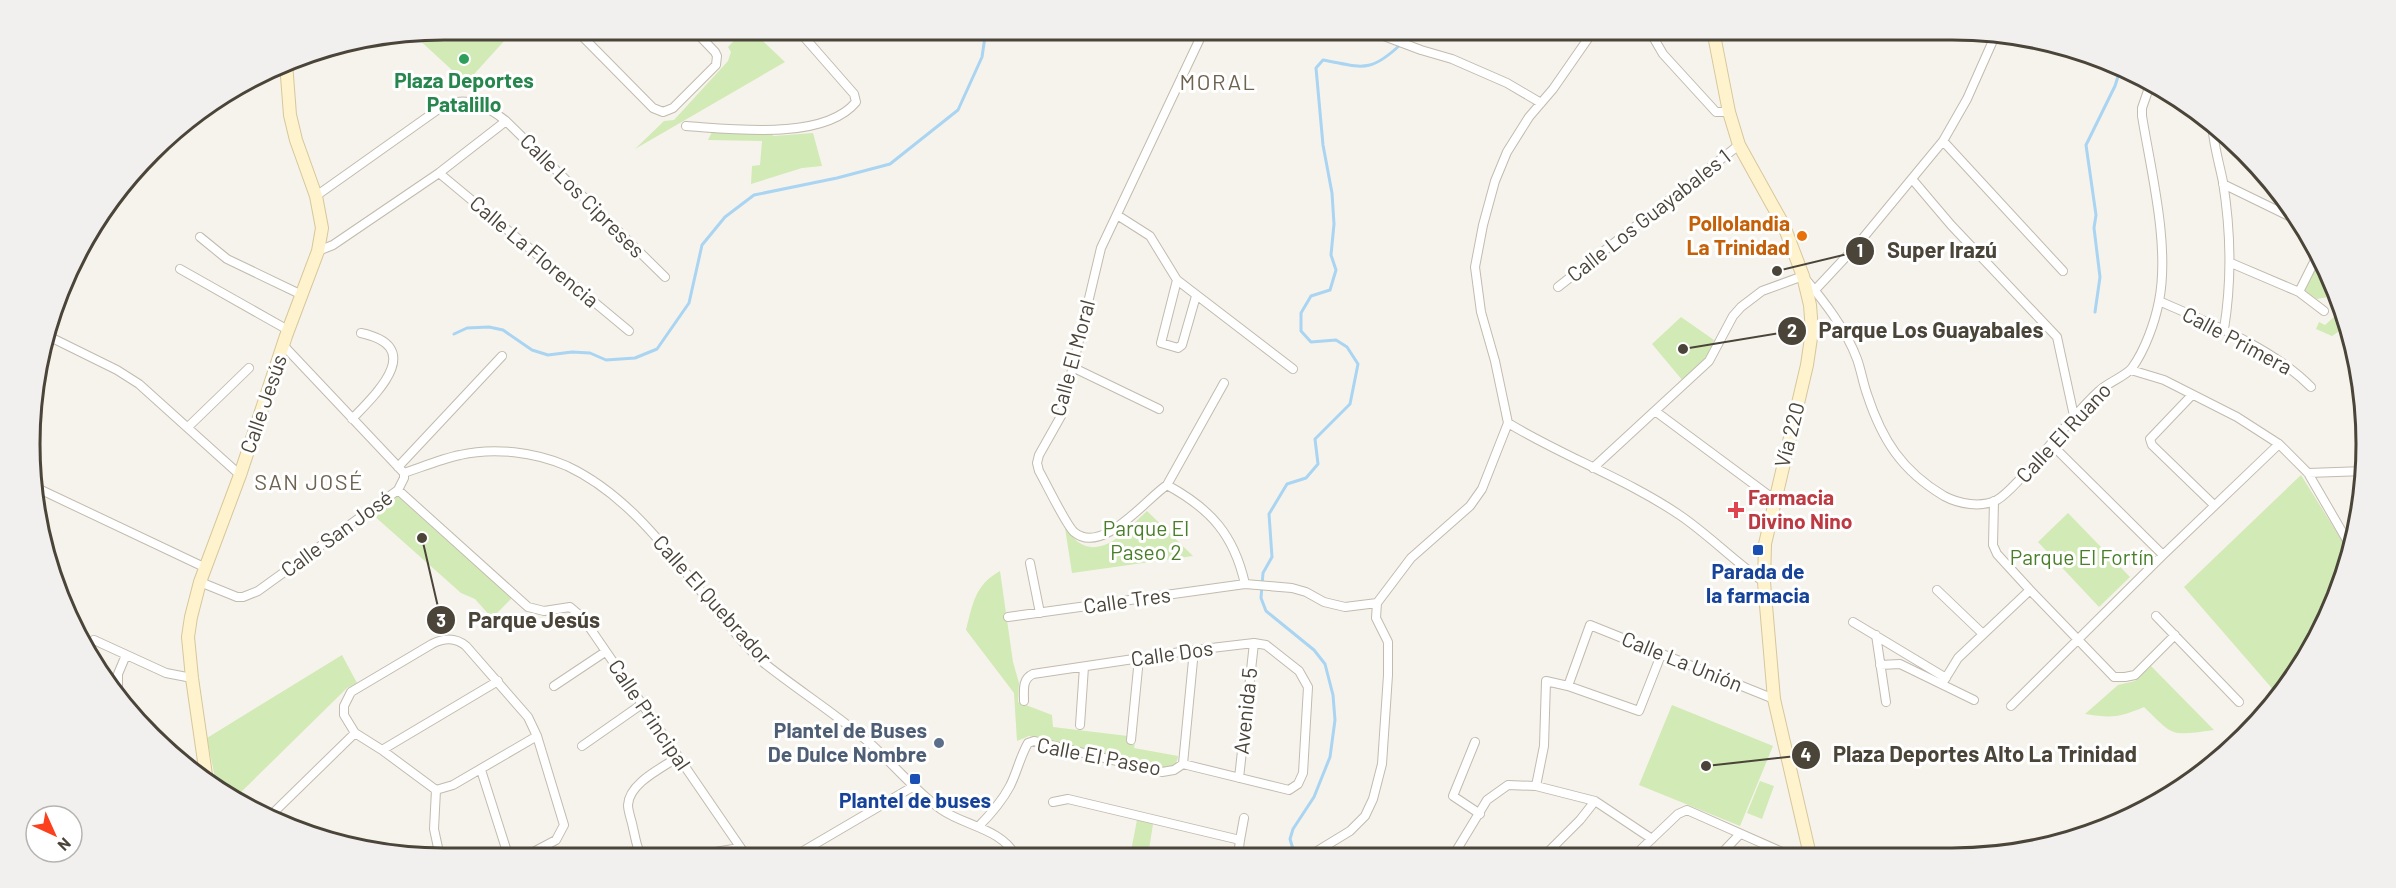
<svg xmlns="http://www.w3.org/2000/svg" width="2396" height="888" font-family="Barlow,sans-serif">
<rect width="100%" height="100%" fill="#f6f3ec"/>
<path fill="#d2eab5" d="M444,30H514L466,83L414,35Z
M744,30H751L785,62L635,149L664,121L674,120L728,61L731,52L728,47Z
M712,132L768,133L774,136L813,133L822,166L802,168L751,184L752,166L760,165L762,141L708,140Z
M2320,259L2344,311L2347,326L2332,336L2316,329L2319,322L2325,325L2335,316C2337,307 2336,303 2328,297L2317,299L2305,291Z
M1681,317L1714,340L1708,355L1683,381L1652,344Z
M2301,475L2344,544L2347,562L2310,651L2276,693L2184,587Z
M397,496L512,598L492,618L475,599L461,593L372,514Z
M1147,511L1193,556L1072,573L1065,528C1069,532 1073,538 1078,542C1104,560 1130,526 1147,511Z
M2068,513L2130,577L2099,607L2038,542Z
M1000,571L1013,662L1019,683L1018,702L1052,715L1053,727L1136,737L1134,748L1178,756C1177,767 1170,767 1160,769L1029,736L1017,741L1014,693L966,630C973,603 975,585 1000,571Z
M342,655L357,683L347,688L234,799L217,788L207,738Z
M2151,666L2214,730C2169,736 2175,737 2144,707C2118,718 2112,718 2085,714L2118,685L2135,681Z
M1672,705L1773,746L1740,826L1639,785Z
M1760,781L1774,786L1762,819L1747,813Z
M1137,820L1153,824L1148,856H1130Z"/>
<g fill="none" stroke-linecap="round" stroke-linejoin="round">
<path stroke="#a9d4f2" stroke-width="3" d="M1405,41L1431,30
M2095,312L2100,277L2094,228L2096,215L2086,145L2115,86L2121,67
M454,334L467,328L489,327L503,330L532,350L548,355L572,352L590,353L606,360L635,358L657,349L689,303L702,245L725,217L754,195L837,178L890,164L958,110L982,57L986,30
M1295,856L1290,839L1293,829L1314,797L1330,757L1335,720L1333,695L1325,664L1314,650L1266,611L1261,598L1263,573L1272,557L1269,514L1287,484L1306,478L1318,464L1315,439L1350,404L1358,364L1347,347L1336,340L1311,342L1301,331V313L1311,296L1330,290L1336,270L1331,255L1334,224L1332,193L1323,145L1316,68L1323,60C1362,67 1369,74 1400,45"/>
<defs>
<path id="street" d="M576,30L653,108L663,112L673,108L716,65L717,56L715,52L694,30
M1204,30L1101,248L1061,416L1039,455L1037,463L1039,471C1046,483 1066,525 1074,532C1102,556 1146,499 1167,485C1211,509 1234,535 1245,584L1292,588L1306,592L1324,602L1345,607L1377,603
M1368,30L1421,50L1452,59L1507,83L1541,103
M1649,30L1663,54L1716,112H1729
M2212,123C2213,143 2219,162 2223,182C2231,232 2232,280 2224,329
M686,126C732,129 824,141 856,102L854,94L798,30
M1943,141L2063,271
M439,173L629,331
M1912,179L1951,225L2057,337L2074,416
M2223,184L2299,221
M316,196L440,108C465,94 486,105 506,121L665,277
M1117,215L1150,236L1177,280L1293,369
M200,237L227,259L302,295
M318,251L333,245L439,173L506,121
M2231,263L2299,292L2324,311
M180,269L288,330
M1177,280L1161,343L1178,348L1182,345L1196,296
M1558,287L1739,145
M1815,290L1858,244L1943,141L1967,99L1995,36
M2299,292L2318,254
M2159,301C2209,323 2273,348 2311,387
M1812,331L1826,324L1840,328
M46,335L117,370L139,384L240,475
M1072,367L1159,409
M2131,370L2164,380L2237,417L2279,444L2308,473L2348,542L2351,553
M2192,395L2150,439L2152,445L2214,505
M1655,411L1775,500
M352,419C377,393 426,347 361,333
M1508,423C1564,457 1627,479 1681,516C1710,536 1735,562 1764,582
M188,427L249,368
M2052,445L2163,555
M398,467L502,356
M1593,468L1709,361L1733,316L1741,307L1762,291L1803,276C1823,300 1846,329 1857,359C1861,370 1863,383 1867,394C1882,440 1902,471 1944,496C1959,504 1981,508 1997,500C2007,494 2015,484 2023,476C2049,448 2071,417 2099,391C2107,383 2126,376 2132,368C2145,350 2155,322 2159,301C2170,246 2151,171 2142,116V108L2151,82
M404,473C422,467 441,459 460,455C494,447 535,452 567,466C633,497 675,561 721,616C735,632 748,650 764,663C799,691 838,715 872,745C895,766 916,792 942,810C965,826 1003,829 1016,857
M2308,473L2365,471
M1167,485L1224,383
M37,488L206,568
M398,490L528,607L544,611L570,607L583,618L747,857
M1994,501L1993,545L1997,554L2030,590L2114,677H2125L2135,675L2175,635
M1030,563L1040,613
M200,582L237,597H243L258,591L398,490L404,478V473L284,346
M1937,590L1983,634
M2156,616L2239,702
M1008,617L1245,584
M1853,622L1946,678
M1876,635L1886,702
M94,640L166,673L192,678
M1880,665L1900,664L1974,700
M1942,684L1958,658L2030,590
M554,686L605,652
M1568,686L1639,711L1661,655
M118,693V674L126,655
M2011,706L2163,555L2279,444
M1080,725L1084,667
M1131,740L1139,658
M1475,742L1453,796L1480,814
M582,746L642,704
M382,750L498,681
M1183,764L1194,650
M481,770L509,858
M1239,778L1254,643
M1536,786L1544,746L1546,681L1568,686L1590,625L1774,699
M436,790L453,785L537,736
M1053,802L1068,799L1240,840L1238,856
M268,818L355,733
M978,827C990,815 1002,801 1010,786C1017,772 1020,757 1028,743L1034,741L1162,772L1174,770L1183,764L1289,790L1298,784L1303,773L1308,687L1299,671L1266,645L1254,643L1194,650L1033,674C1022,679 1024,690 1024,701
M1240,840L1244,818
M1545,855L1580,820L1595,801
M1635,855L1678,814L1687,810L1789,855
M1720,855L1740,834
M1309,856L1350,831L1365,816L1373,799L1382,764L1388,675V642L1376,618L1377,603L1411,558L1470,506L1482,489L1508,423L1495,361L1481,312L1475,267L1483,225L1495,181L1507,152L1529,117L1553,89L1594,30
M1453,856L1487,800L1508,785L1536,786L1595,801L1652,839
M440,857L434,829L436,790L382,750L355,733L344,715V706L351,692L432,644C444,638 455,637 466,646L528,717L537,736L564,825L556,840L522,858
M686,857L739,848
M793,857L914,786
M645,858C636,850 636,839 633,828C632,821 628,812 628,805C629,783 662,768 678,757"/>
<path id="secondary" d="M1713,30L1729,112L1739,145L1784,226L1803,276L1810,305L1812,331L1807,365L1765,544L1764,582L1774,699L1810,855
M207,782L192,678L188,637L191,617L200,582L240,475L286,336L318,251L322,228L316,196L296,140L290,115L286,63"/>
</defs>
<use href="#street" stroke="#c2bbae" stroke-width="10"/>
<use href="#secondary" stroke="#d6c79b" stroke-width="14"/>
<use href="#street" stroke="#fff" stroke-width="8"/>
<use href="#secondary" stroke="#fff3cd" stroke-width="12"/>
</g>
<circle fill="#2e9e5b" stroke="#fff" stroke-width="2" cx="464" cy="59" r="6"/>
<circle fill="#e8710a" stroke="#fff" stroke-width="2" cx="1802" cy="236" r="6"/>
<path fill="#e0444e" stroke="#fff" stroke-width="2" d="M1733 501h6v6h6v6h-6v6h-6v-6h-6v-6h6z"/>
<g fill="#1a4fb4" stroke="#fff" stroke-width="2">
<rect x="1752" y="544" width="12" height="12" rx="3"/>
<rect x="909" y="773" width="12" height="12" rx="3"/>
</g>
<circle fill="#5c6f8a" stroke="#fff" stroke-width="2" cx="939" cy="743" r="6"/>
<g text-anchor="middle" stroke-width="6" stroke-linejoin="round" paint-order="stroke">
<g font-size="21" font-weight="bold" fill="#27864d" stroke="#fff">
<text x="464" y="88">Plaza Deportes<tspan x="464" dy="24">Patalillo</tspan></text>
</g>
<g font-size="21" fill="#4b4439" stroke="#fff">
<text transform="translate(582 196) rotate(45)" y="7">Calle Los Cipreses</text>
<text transform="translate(1649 216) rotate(-38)" y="7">Calle Los Guayabales 1</text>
<text transform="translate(534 252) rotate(40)" y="7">Calle La Florencia</text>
<text transform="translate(2237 341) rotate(28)" y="7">Calle Primera</text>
<text transform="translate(1073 358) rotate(-75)" y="7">Calle El Moral</text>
<text transform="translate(264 404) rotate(-71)" y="7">Calle Jesús</text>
<text transform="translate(2064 433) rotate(-47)" y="7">Calle El Ruano</text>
<text transform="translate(1790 435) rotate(-76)" y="7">Vía 220</text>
<text transform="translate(337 534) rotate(-36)" y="7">Calle San José</text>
<text transform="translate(712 600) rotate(48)" y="7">Calle El Quebrador</text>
<text transform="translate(1127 601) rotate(-8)" y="7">Calle Tres</text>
<text transform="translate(1172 654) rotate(-8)" y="7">Calle Dos</text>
<text transform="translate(1682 662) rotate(22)" y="7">Calle La Unión</text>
<text transform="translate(1246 711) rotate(-84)" y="7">Avenida 5</text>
<text transform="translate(649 715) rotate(56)" y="7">Calle Principal</text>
<text transform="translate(1099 757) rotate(11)" y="7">Calle El Paseo</text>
</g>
<g font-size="21" font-weight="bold" fill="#c56008" stroke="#fff" text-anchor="end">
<text x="1790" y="231">Pollolandia<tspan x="1790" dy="24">La Trinidad</tspan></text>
</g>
<g font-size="21" font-weight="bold" fill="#be3a42" stroke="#fff" text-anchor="start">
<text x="1748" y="505">Farmacia<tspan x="1748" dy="24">Divino Nino</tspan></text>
</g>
<g font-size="21" fill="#4a7f2a" stroke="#fff">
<text x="1146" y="536">Parque El<tspan x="1146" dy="24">Paseo 2</tspan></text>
<text x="2082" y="565">Parque El Fortín</text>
</g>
<g font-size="21" font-weight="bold" fill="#164399" stroke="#fff">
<text x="1758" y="579">Parada de<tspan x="1758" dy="24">la farmacia</tspan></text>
<text x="915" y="808">Plantel de buses</text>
</g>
<g font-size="21" font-weight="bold" fill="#4e5e75" stroke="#fff" text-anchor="end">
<text x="927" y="738">Plantel de Buses<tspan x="927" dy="24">De Dulce Nombre</tspan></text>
</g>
<g font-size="22" letter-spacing="1.5" fill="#6e6250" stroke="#fff">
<text x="1218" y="90">MORAL</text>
<text x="309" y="490">SAN JOSÉ</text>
</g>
</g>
<path d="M0 0H2396V888H0ZM444 40H1952A404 404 0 0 1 2356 444V444A404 404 0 0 1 1952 848H444A404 404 0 0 1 40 444V444A404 404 0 0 1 444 40Z" fill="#f1f0ef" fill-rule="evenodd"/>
<path fill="none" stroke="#4b4439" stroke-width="3" d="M444 40H1952A404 404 0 0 1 2356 444V444A404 404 0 0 1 1952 848H444A404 404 0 0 1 40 444V444A404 404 0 0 1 444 40Z"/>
<path fill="none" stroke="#4b4439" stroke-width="2" d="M1777 271L1860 251M1683 349L1792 331M422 538L441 620M1706 766L1806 755"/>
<g fill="#4b4439" stroke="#fff" stroke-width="2">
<circle cx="1777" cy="271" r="6"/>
<circle cx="1683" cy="349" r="6"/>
<circle cx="422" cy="538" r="6"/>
<circle cx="1706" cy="766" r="6"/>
<circle cx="1860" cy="251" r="15"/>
<circle cx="1792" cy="331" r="15"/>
<circle cx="441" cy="620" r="15"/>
<circle cx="1806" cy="755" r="15"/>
</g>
<g font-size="18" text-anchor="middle" font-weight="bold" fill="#fff">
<text x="1860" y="257">1</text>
<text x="1792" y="337">2</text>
<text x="441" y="627">3</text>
<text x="1806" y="761">4</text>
</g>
<g font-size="22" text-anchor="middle" font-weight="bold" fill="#4b4439" stroke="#fff" stroke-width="6" stroke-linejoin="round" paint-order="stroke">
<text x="1942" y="258">Super Irazú</text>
<text x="1931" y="338">Parque Los Guayabales</text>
<text x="534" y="628">Parque Jesús</text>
<text x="1985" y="762">Plaza Deportes Alto La Trinidad</text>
</g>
<g transform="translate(54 834) rotate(135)"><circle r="28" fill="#ffffff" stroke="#b7b4b0" stroke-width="1.5"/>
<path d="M0-4.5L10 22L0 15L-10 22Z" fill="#fc3f1d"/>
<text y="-9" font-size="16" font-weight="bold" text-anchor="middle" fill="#4b4439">N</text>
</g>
</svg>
